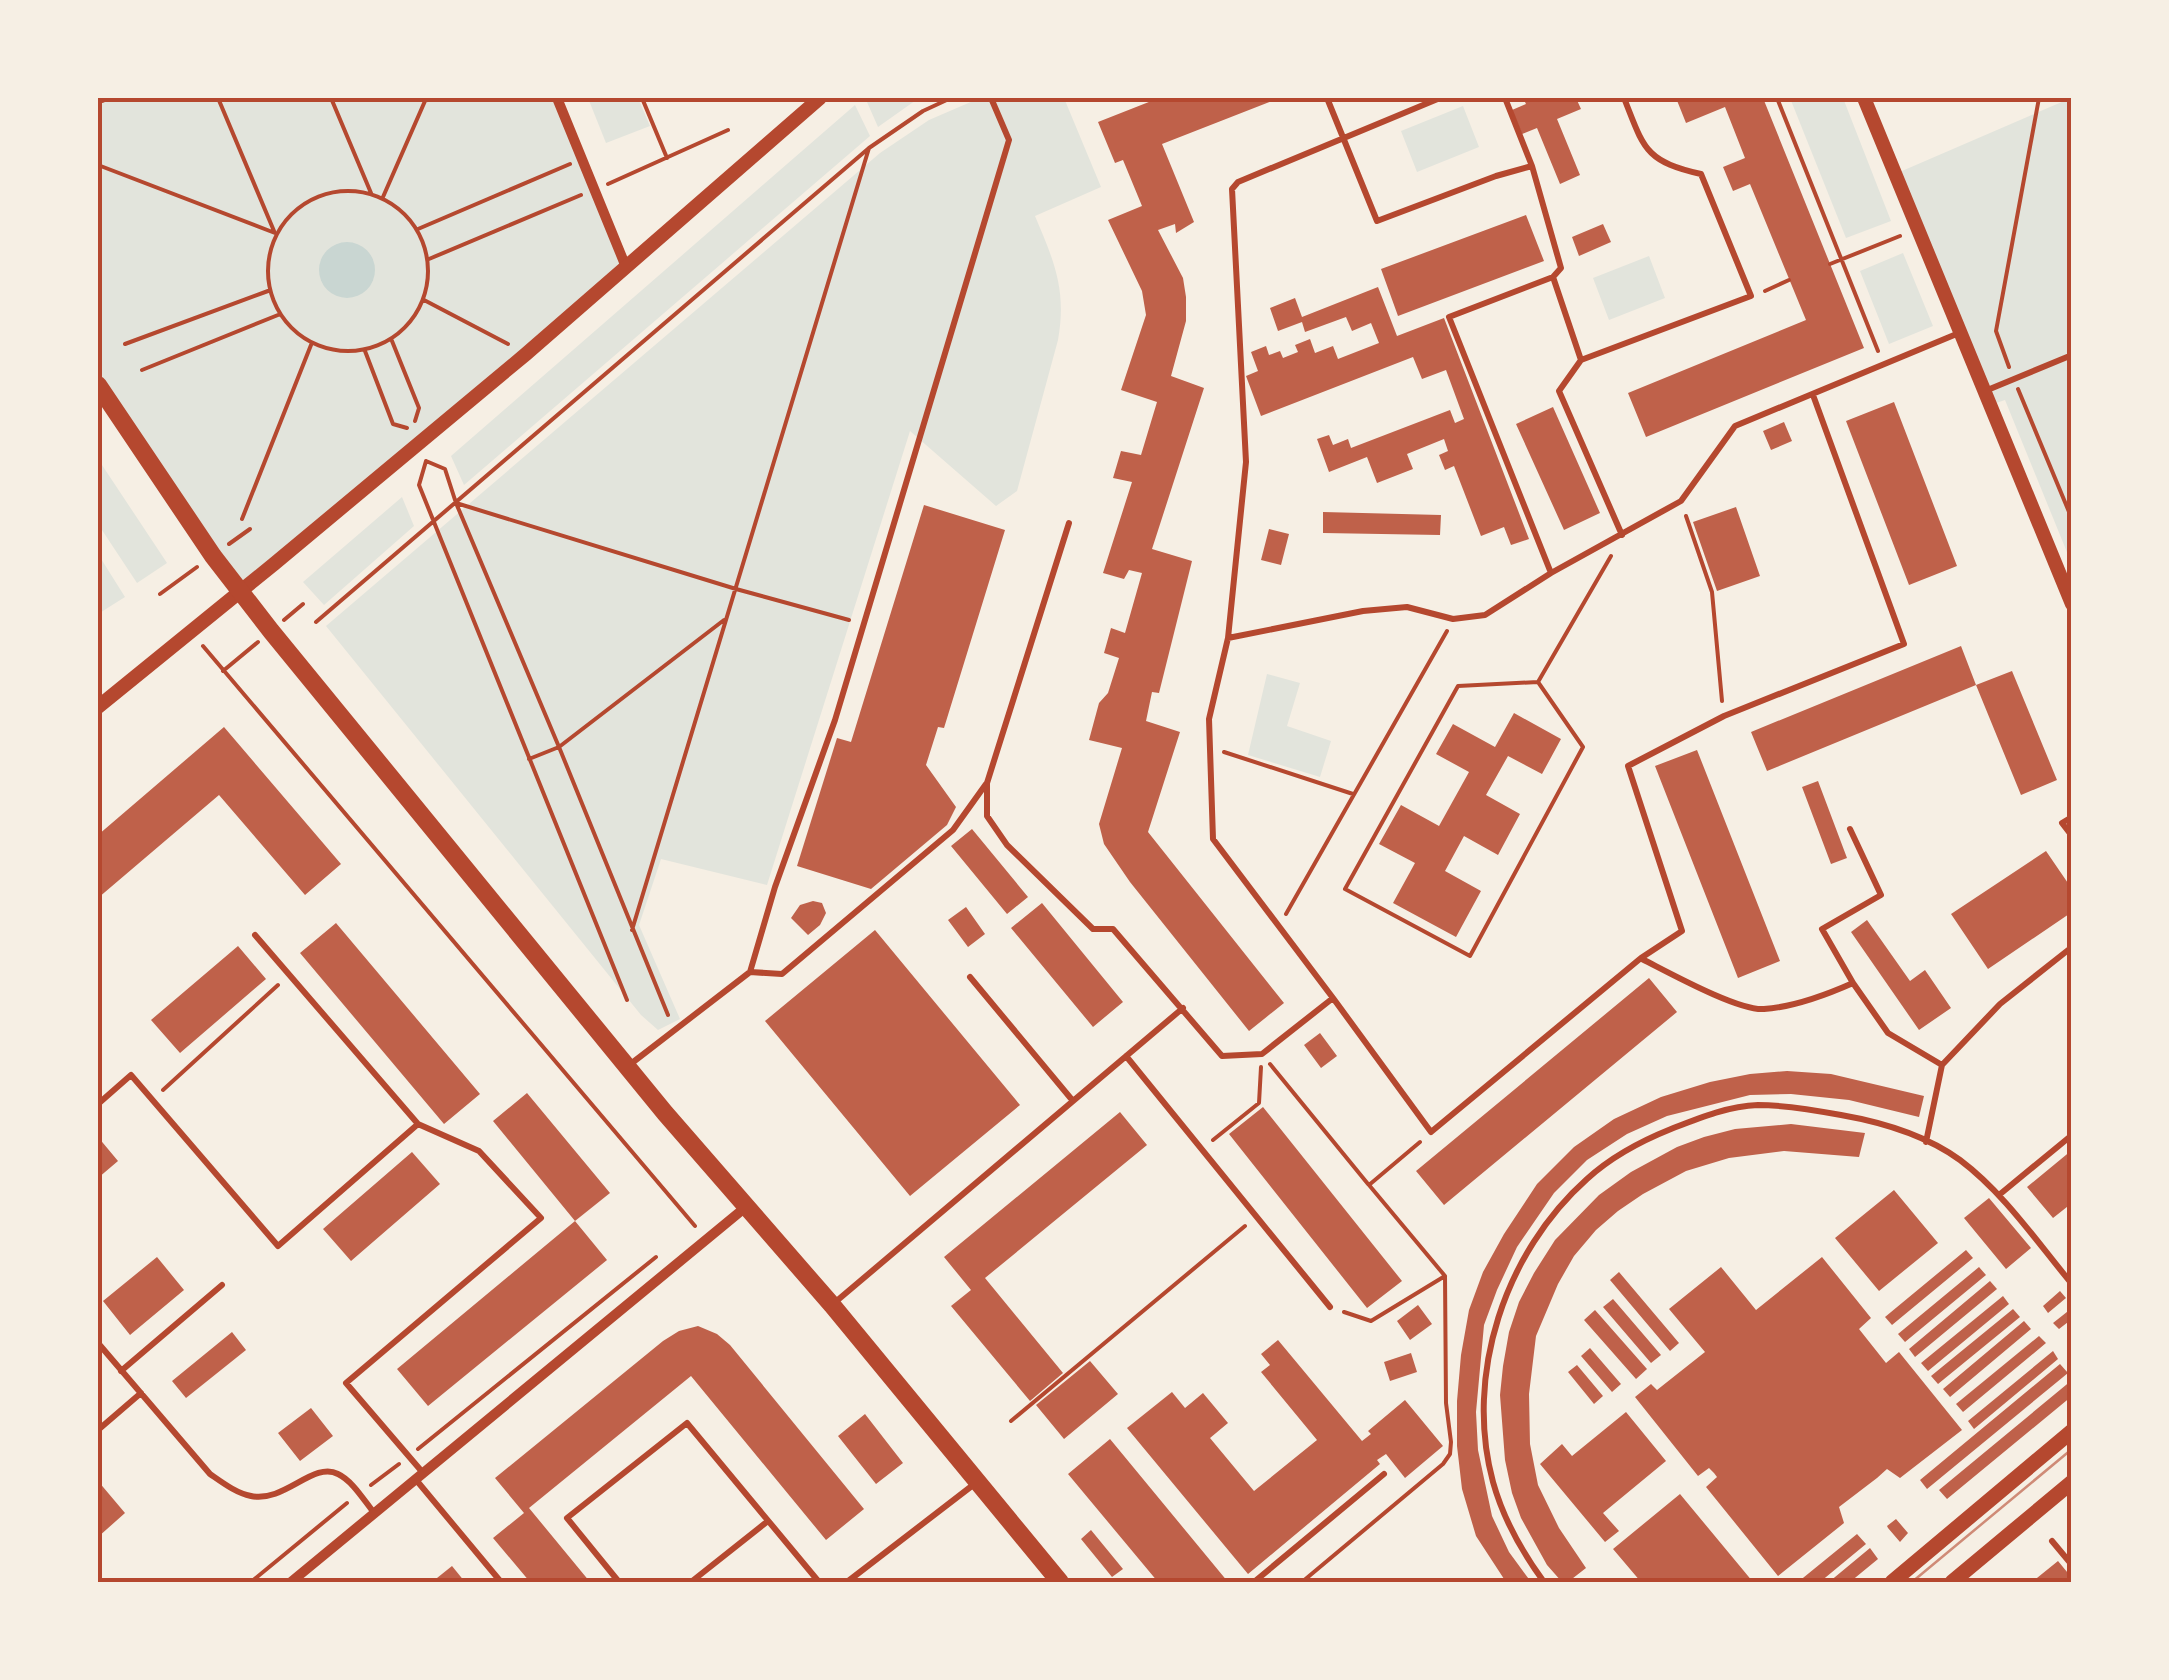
<svg xmlns="http://www.w3.org/2000/svg" width="2169" height="1680" font-family="'DM Sans',sans-serif">
<rect width="100%" height="100%" fill="#f6efe4"/>
<path fill="#e2e4dc" d="M102,98H557L626,267L240,591L98,385V99Z
M588,98H638L650,126L606,143Z
M872,98H919L878,127L867,102Z
M980,98H1064L1101,187L1035,216C1054,261 1067,290 1058,340L1017,491L996,506L910,431L767,885L661,859L639,925L680,1019L658,1030L641,1015L326,626L880,153L929,120Z
M1790,98H1843L1891,221L1846,238Z
M2071,98V562L2005,400L1990,405L1895,174Z
M855,105L870,136L464,485L451,456Z
M1463,106L1479,147L1417,172L1401,131Z
M1903,253L1933,326L1889,344L1860,271Z
M1649,256L1665,298L1609,320L1593,278Z
M98,459L167,563L137,583L98,524Z
M402,497L414,526L324,605L303,582Z
M98,554L125,597L98,614Z
M1267,674L1300,683L1287,726L1331,741L1320,777L1248,755Z"/>
<path fill="#c9d6d2" d="M319 270a28 28 0 1 1 56 0a28 28 0 1 1-56 0Z"/>
<path fill="#bf614a" d="M1159,98H1280L1162,144L1194,222L1176,233L1175,224L1158,230L1183,278L1186,297V321L1171,376L1204,388L1152,549L1192,561L1159,693L1152,692L1146,721L1180,732L1148,832L1284,1003L1249,1031L1130,882L1104,844L1099,824L1122,748L1089,740L1099,703L1108,693L1119,658L1104,653L1111,628L1125,633L1142,573L1129,570L1124,579L1103,573L1132,482L1113,478L1121,451L1141,455L1157,402L1121,390L1146,315L1142,291L1108,220L1142,206L1123,160L1115,163L1098,122Z
M1523,98H1576L1581,109L1557,119L1580,175L1560,184L1537,128L1522,134L1512,110L1526,104Z
M1676,98H1763L1864,348L1646,437L1628,393L1806,320L1750,184L1733,191L1723,167L1745,158L1725,107L1686,123Z
M1526,215L1544,261L1398,316L1381,269Z
M1603,224L1611,242L1579,256L1572,237Z
M1378,287L1397,336L1444,318L1529,539L1511,545L1504,527L1481,536L1454,466L1445,470L1439,455L1448,451L1444,439L1407,454L1413,469L1377,483L1367,457L1329,472L1317,439L1329,435L1333,445L1348,439L1351,448L1450,410L1455,423L1464,419L1446,370L1422,379L1413,357L1261,416L1246,376L1258,371L1251,352L1266,346L1269,355L1280,351L1283,358L1298,352L1295,345L1310,339L1315,353L1333,346L1338,359L1379,343L1371,323L1352,331L1346,317L1305,332L1302,322L1278,331L1270,308L1295,298L1302,317Z
M1894,402L1957,566L1909,585L1846,421Z
M1553,407L1600,513L1564,530L1516,424Z
M1784,422L1792,441L1771,450L1763,431Z
M924,505L1005,530L944,728L938,727L926,765L956,807L947,825L871,889L797,866L837,738L851,742Z
M1736,507L1760,576L1717,591L1693,522Z
M1323,512L1441,515L1440,535L1323,533Z
M1269,529L1289,534L1281,565L1261,560Z
M1961,646L1976,685L2012,671L2057,780L2021,795L1976,685L1767,771L1751,732Z
M1514,713L1561,739L1542,774L1508,756L1486,795L1520,814L1498,855L1464,836L1445,871L1481,891L1456,937L1393,903L1415,863L1379,844L1401,805L1439,826L1469,772L1436,754L1453,724L1495,747Z
M224,727L341,864L305,895L219,795L98,898V835Z
M1697,750L1780,961L1738,978L1655,766Z
M1818,781L1847,858L1831,864L1802,787Z
M972,829L1028,897L1007,914L951,846Z
M2046,851L2072,889V912L1988,969L1951,914Z
M813,901L822,903L826,913L820,925L808,935L791,918L800,905Z
M1042,903L1123,1002L1093,1027L1011,928Z
M966,907L985,934L968,947L948,920Z
M1867,920L1910,981L1925,970L1951,1008L1919,1030L1851,932Z
M336,923L480,1094L444,1124L300,953Z
M875,930L1020,1105L910,1196L765,1021Z
M238,946L266,979L180,1053L151,1020Z
M1649,978L1677,1012L1444,1205L1416,1171Z
M1320,1033L1337,1056L1321,1068L1304,1045Z
M1787,1071L1831,1074L1924,1096L1919,1117L1849,1100L1791,1094L1750,1095L1667,1116L1627,1134L1587,1160L1554,1193L1517,1247L1497,1290L1484,1325L1476,1412L1478,1450L1492,1516L1509,1552L1531,1582H1506L1476,1536L1462,1489L1457,1446V1401L1461,1355L1469,1310L1483,1272L1504,1234L1537,1184L1574,1147L1614,1119L1661,1097L1710,1082L1750,1074Z
M527,1093L610,1193L575,1221L607,1260L428,1406L397,1369L575,1221L493,1121Z
M1263,1107L1402,1281L1367,1308L1229,1134Z
M1120,1112L1147,1145L985,1278L1063,1373L1030,1401L951,1306L971,1290L944,1257Z
M1791,1124L1865,1133L1859,1157L1784,1151L1729,1158L1686,1171L1643,1194L1618,1211L1596,1230L1574,1256L1558,1284L1536,1336L1529,1394L1530,1444L1538,1485L1559,1528L1586,1568L1568,1582H1562L1547,1565L1521,1518L1512,1493L1505,1460L1500,1395L1503,1366L1509,1332L1519,1302L1534,1273L1555,1240L1599,1195L1631,1172L1677,1147L1704,1137L1735,1129Z
M98,1137L118,1161L98,1178Z
M2072,1150V1203L2053,1218L2027,1187Z
M412,1152L440,1184L351,1261L323,1229Z
M1894,1190L1938,1243L1879,1291L1835,1238Z
M1989,1198L2031,1248L2006,1269L1964,1218Z
M1966,1250L1973,1258L1892,1325L1885,1317Z
M157,1257L184,1290L130,1335L103,1301Z
M1822,1257L1871,1318L1859,1329L1886,1363L1899,1352L1962,1430L1900,1478L1887,1469L1877,1478L1839,1507L1844,1523L1778,1576L1706,1487L1717,1477L1714,1473L1709,1468L1698,1476L1635,1397L1651,1384L1657,1390L1705,1352L1669,1309L1721,1267L1756,1310Z
M1979,1267L1986,1275L1905,1342L1898,1334Z
M1619,1272L1679,1343L1670,1351L1610,1280Z
M1990,1281L1997,1289L1915,1357L1909,1349Z
M2060,1291L2066,1298L2048,1313L2043,1306Z
M2003,1296L2009,1304L1928,1371L1921,1363Z
M1613,1299L1661,1355L1651,1363L1603,1307Z
M1418,1305L1432,1324L1410,1340L1397,1321Z
M2072,1308V1319L2059,1329L2053,1323Z
M2013,1309L2020,1317L1938,1384L1931,1376Z
M1595,1310L1647,1369L1636,1379L1584,1320Z
M2024,1321L2031,1329L1950,1397L1943,1389Z
M698,1326L717,1334L730,1345L864,1509L826,1540L691,1376L529,1508L590,1582H530L493,1538L524,1513L495,1478L663,1341L679,1331Z
M232,1332L246,1350L186,1398L172,1381Z
M2039,1336L2046,1343L1963,1412L1956,1404Z
M1278,1340L1362,1441L1371,1434L1368,1431L1405,1400L1443,1446L1405,1478L1386,1454L1377,1460L1380,1464L1248,1574L1127,1428L1172,1392L1185,1408L1203,1393L1228,1423L1210,1438L1254,1491L1317,1440L1261,1372L1270,1365L1261,1354Z
M1590,1348L1621,1384L1612,1392L1581,1356Z
M2053,1351L2058,1359L1974,1429L1968,1421Z
M1411,1353L1417,1372L1390,1381L1384,1362Z
M1090,1361L1118,1394L1064,1439L1036,1405Z
M2060,1364L2068,1373L1927,1489L1920,1480Z
M1577,1365L1603,1396L1594,1404L1568,1372Z
M2072,1380V1396L1947,1499L1939,1490Z
M311,1408L333,1436L300,1461L278,1433Z
M1626,1412L1666,1461L1603,1513L1619,1531L1605,1542L1540,1464L1562,1444L1572,1456Z
M865,1414L903,1463L876,1484L838,1436Z
M1110,1439L1228,1582H1158L1068,1474Z
M98,1481L125,1513L98,1537Z
M1680,1494L1753,1582H1641L1613,1549Z
M1896,1519L1908,1533L1900,1542L1888,1528L1887,1526Z
M1091,1530L1123,1569L1112,1577L1081,1539Z
M1857,1534L1866,1544L1820,1582H1798Z
M1870,1548L1878,1559L1850,1582H1829Z
M2058,1561L2072,1578V1582H2032Z
M452,1566L465,1582H432Z"/>
<g fill="none" stroke-linecap="round" stroke-linejoin="round">
<path stroke="#b5482f" stroke-width="4" d="M218,98L274,231
M331,98L371,193
M642,98L667,158
M1777,98L1878,351
M98,165L275,233
M608,184L728,130
M268 271a80 80 0 1 1 160 0a80 80 0 1 1-160 0Z
M383,197L425,101L432,98
M418,229L570,164
M429,259L581,195
M1830,264L1900,236
M1765,291L1789,280
M424,300L508,344
M392,341L419,408L415,421
M125,344L268,291
M365,351L393,424L407,428
M2009,367L1996,331L2039,98
M142,370L278,315
M2018,389L2072,519
M426,461L419,485L627,1000
M426,461L445,469L456,503L559,747L668,1015
M456,503L736,589L849,620
M1686,516L1712,592L1722,701
M242,519L311,345
M229,544L250,529
M160,594L197,567
M284,620L303,604
M316,622L869,148L923,111L951,98
M203,646L695,1226
M223,671L258,642
M1538,682L1583,747L1470,956L1345,889L1458,686Z
M1538,682L1611,556
M1224,752L1353,794
M529,759L559,747L724,620
M1286,914L1447,631
M632,930L869,148
M1270,1064L1368,1184
M163,1090L278,985
M1213,1140L1259,1103L1261,1067
M1344,1312L1371,1321L1445,1276
M1011,1421L1245,1226
M418,1449L656,1257
M371,1485L399,1464
M251,1582L347,1503
M1302,1582L1443,1464L1450,1454L1451,1442L1446,1403L1445,1276L1369,1185L1420,1142"/>
<path stroke="#b5482f" stroke-width="6" d="M1327,98L1377,221L1496,176L1532,166
M1505,98L1532,166L1561,268L1553,277L1449,317L1551,573
M1553,277L1581,360
M1985,391L2072,355
M1069,523L987,783V816L1007,845L1093,929H1113L1222,1056L1262,1054L1333,998L1431,1132L1641,958L1682,931L1628,766L1724,716L1904,644L1813,395
M1622,535L1559,391L1581,360L1751,296L1701,174C1644,161 1644,148 1624,98
M1228,638L1363,611L1407,607L1453,619L1485,615L1551,573L1681,501L1735,426L1959,333
M2072,817L2062,823L2072,836
M1850,829L1881,895L1822,929L1853,983L1888,1033L1942,1065
M255,935L418,1124
M1642,959C1668,972 1738,1011 1764,1009C1794,1007 1826,995 1853,983
M750,972L782,974L953,830L986,784
M970,977L1073,1101
M1333,998L1213,839L1209,719L1228,638L1246,462L1232,189L1238,182L1440,98
M1126,1056L1330,1307
M628,1066L750,972L775,887L835,720L1009,140L991,98
M98,1104L131,1075L278,1246L418,1124L479,1151L541,1218L346,1383L424,1474
M1926,1142L1942,1065L2000,1004L2072,947
M1999,1195L2072,1135
M833,1304L1183,1008
M98,1343L210,1474C223,1483 236,1493 251,1496C285,1503 313,1461 338,1474C353,1481 365,1502 375,1514
M121,1371L222,1285
M98,1430L141,1393
M417,1481L501,1582
M2052,1541L2072,1565
M619,1582L567,1518L687,1423L819,1582
M691,1582L768,1521
M847,1582L977,1482
M1254,1582L1384,1474
M1544,1582C1522,1552 1503,1518 1493,1482C1464,1375 1505,1252 1587,1179C1611,1157 1641,1141 1671,1129C1699,1118 1728,1106 1758,1105C1785,1105 1814,1110 1841,1115C1881,1122 1927,1136 1960,1160C2004,1193 2037,1242 2072,1284"/>
<path stroke="#b5482f" stroke-width="10" d="M557,98L626,267
M98,99L102,98
M291,1582L747,1206"/>
<path stroke="#b5482f" stroke-width="14" d="M1864,98L2072,604
M98,707L274,564L526,354L820,98"/>
<path stroke="#b5482f" stroke-width="15" d="M1892,1582L2072,1431
M1952,1582L2072,1482"/>
<path stroke="#b5482f" stroke-width="18" d="M98,385L213,556L271,631L665,1113L832,1305L1060,1582"/>
<path stroke="#cf8b77" stroke-width="2.5" d="M1912,1582L2072,1449"/>
</g>
<rect width="2169" height="1680" fill="none" stroke="#f6efe4" stroke-width="200"/>
<rect x="100" y="100" width="1969" height="1480" fill="none" stroke="#b5482f" stroke-width="4"/>
</svg>
